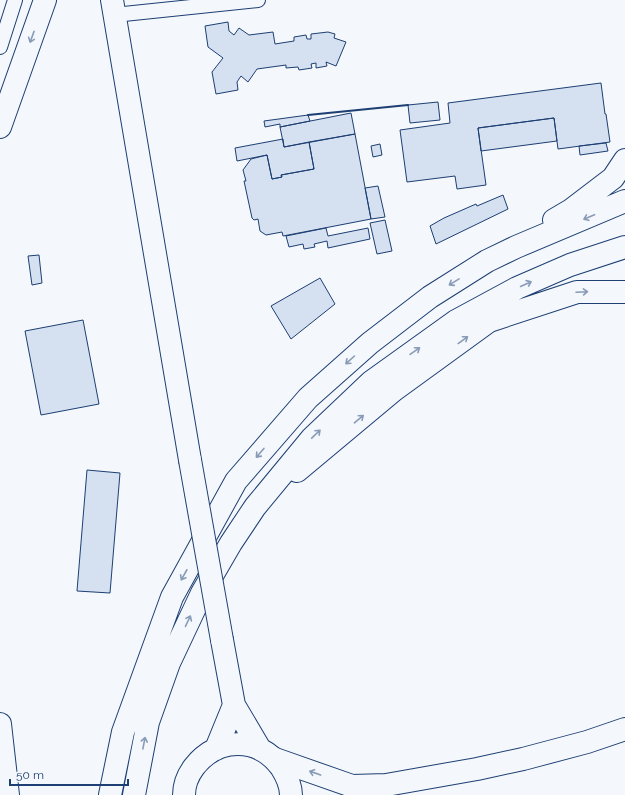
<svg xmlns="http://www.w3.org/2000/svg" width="625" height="795" font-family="Raleway,sans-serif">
<rect width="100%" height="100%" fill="#f4f7fb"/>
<path fill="#d5e0f0" stroke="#1d3f73" d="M228,22L229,31L234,35L239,28L249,35L273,32L275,44L294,41V37L306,35L307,39H311V34L328,32L335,34L334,38L346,42L336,66L326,62L327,66L316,68V63L311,64L312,68L299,70L298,67L286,68V65L257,69L248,82L241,76L237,82L238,90L216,94L212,72L223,58L208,47L205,26Z
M601,83L605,114H606L610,142L558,149L554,118L478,128L486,185L457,189L455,176L407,182L400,130L450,123L448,103Z
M438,102L440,120L410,123L408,105Z
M351,113L355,134L284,147L280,127Z
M308,115L310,121L280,127V124L265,127L264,121Z
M554,118L557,141L481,151L478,128Z
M355,134L371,219L283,236L282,232L266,235L260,231L258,219L254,220L252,218L244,181H246L243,170L251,159L267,155L272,179L282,177L281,175L314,169L309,142Z
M283,139L284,147L309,142L314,169L281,175L282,177L272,179L267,155L237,161L235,148Z
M606,143L608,151L580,155L579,146Z
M380,144L382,155L373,157L371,146Z
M378,186L385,217L371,219L365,188Z
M503,195L508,209L436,244L430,226L444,218L476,204L477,206Z
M385,220L392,251L377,254L370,223Z
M326,228L328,236L368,228L370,239L328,248L327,241L314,244L315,247L304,249L303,244L289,247L286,236Z
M39,255L42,283L32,285L28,256Z
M320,278L335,304L291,339L271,306Z
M83,320L99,404L41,415L25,331Z
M87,470L120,473L110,593L77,591Z"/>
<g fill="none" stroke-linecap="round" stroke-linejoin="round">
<defs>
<path id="minor" d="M114,15L258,0
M0,47L15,0"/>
<path id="primary" d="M112,0L190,460
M222,640L234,705L260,749
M216,749L234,705
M184,795C184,785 188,775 194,767C217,737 258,736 281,767C286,775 291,785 291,795"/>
<path id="trunk" d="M0,127L45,0
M554,220L571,210L613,178L625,160
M297,471L394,390L489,321L577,292H625
M0,724L8,795
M275,759L352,786L386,785L477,769L523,759L587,742L625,729
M110,795L123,732L172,597L236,481L308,398L370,343L430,297L487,261L516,247L625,201
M134,795L148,722L169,663L202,593L231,543L255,507L312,438L371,382L456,321L517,288L570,265L625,247"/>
</defs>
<use href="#minor" stroke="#1d3f73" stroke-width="16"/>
<use href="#primary" stroke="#1d3f73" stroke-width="24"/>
<use href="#trunk" stroke="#1d3f73" stroke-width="24"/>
<use href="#minor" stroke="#f4f7fb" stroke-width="14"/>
<use href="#primary" stroke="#f4f7fb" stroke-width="22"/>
<use href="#trunk" stroke="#f4f7fb" stroke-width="22"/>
<defs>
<path id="primary-bridge" d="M190,460L222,640"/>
</defs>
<use href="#primary-bridge" stroke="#1d3f73" stroke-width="24" stroke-linecap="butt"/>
<use href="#primary-bridge" stroke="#f4f7fb" stroke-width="22"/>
<path stroke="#1d3f73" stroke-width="2" d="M308,115L408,105"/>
</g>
<defs><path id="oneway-shaft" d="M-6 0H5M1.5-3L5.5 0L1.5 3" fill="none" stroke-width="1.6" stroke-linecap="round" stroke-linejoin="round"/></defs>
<g stroke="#889bb7">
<use href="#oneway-shaft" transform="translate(32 37) rotate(110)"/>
<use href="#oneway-shaft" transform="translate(589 217) rotate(157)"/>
<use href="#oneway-shaft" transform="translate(454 282) rotate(148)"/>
<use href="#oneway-shaft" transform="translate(526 284) rotate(-24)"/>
<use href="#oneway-shaft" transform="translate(582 292) rotate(-3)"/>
<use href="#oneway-shaft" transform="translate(463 340) rotate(-36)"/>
<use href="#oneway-shaft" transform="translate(415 351) rotate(-35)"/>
<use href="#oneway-shaft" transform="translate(350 360) rotate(138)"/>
<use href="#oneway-shaft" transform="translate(359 419) rotate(-40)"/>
<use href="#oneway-shaft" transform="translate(316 434) rotate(-44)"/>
<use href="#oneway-shaft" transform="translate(260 453) rotate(131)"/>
<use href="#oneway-shaft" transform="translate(184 575) rotate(119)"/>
<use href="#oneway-shaft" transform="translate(188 621) rotate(-65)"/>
<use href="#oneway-shaft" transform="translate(144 743) rotate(-79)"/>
<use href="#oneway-shaft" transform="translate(315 773) rotate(-161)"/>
</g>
<path d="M10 779v6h118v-6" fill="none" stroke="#1d3f73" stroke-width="2"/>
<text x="16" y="779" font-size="12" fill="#1d3f73" stroke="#f4f7fb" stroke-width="3" paint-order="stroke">50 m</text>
</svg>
